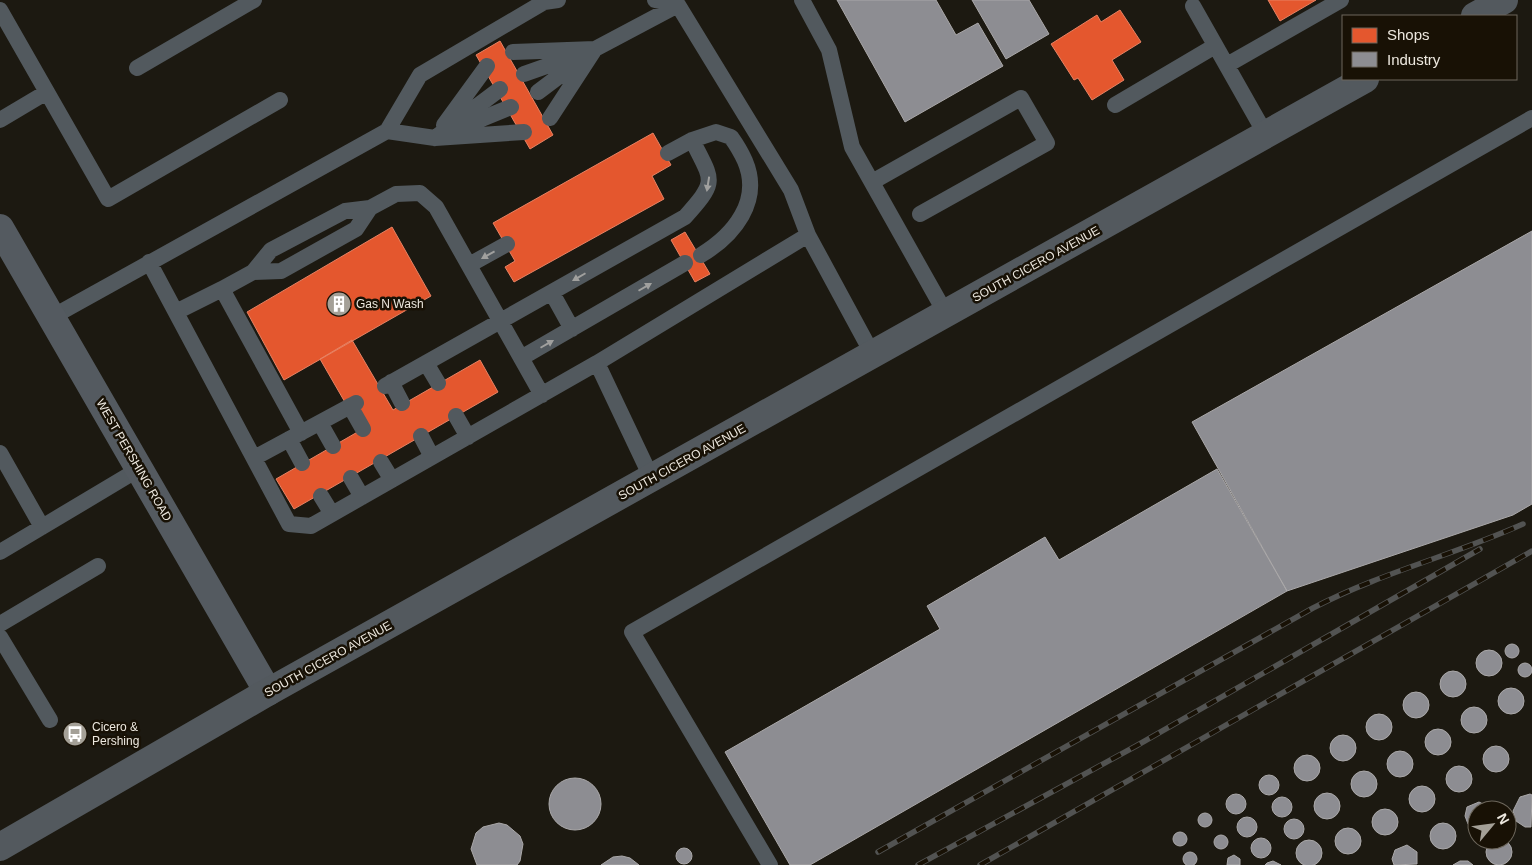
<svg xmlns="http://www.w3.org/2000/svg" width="1532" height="865" font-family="Arial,sans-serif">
<rect width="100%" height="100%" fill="#1c1911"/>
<path fill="#e4572e" stroke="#e78263" d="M1268,0H1316L1280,21Z
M1120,10L1141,42L1112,60L1124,80L1092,100L1078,78L1074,80L1051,44L1097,15L1101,22Z
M500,41L553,135L530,149L476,55Z
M653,133L671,165L652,176L664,199L514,282L505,267L515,261L493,223Z
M392,227L431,296L284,380L247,312Z
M685,232L710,274L695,282L671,240Z
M352,340L393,410L480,360L498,392L294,509L276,479L361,430L320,359Z"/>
<path fill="#8d8d92" stroke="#aaa8a9" d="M837,0H936L956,35L978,23L1003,66L905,122Z
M972,0H1029L1049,34L1006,59Z
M1532,231V504L1513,515L1287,591L1192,422Z
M1217,469L1287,591L810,865H790L725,752L940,629L927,606L1045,537L1059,560Z
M1505 651a7 7 0 1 1 14 0a7 7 0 1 1-14 0Z
M1476 663a13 13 0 1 1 26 0a13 13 0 1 1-26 0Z
M1518 670a7 7 0 1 1 14 0a7 7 0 1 1-14 0Z
M1440 684a13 13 0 1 1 26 0a13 13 0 1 1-26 0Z
M1498 701a13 13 0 1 1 26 0a13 13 0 1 1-26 0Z
M1403 705a13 13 0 1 1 26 0a13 13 0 1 1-26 0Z
M1461 720a13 13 0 1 1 26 0a13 13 0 1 1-26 0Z
M1366 727a13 13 0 1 1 26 0a13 13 0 1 1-26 0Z
M1425 742a13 13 0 1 1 26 0a13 13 0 1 1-26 0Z
M1330 748a13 13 0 1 1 26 0a13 13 0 1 1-26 0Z
M1483 759a13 13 0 1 1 26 0a13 13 0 1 1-26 0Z
M1387 764a13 13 0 1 1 26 0a13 13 0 1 1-26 0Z
M1294 768a13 13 0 1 1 26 0a13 13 0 1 1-26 0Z
M1446 779a13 13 0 1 1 26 0a13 13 0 1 1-26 0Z
M1351 784a13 13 0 1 1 26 0a13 13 0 1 1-26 0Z
M1259 785a10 10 0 1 1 20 0a10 10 0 1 1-20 0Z
M549 804a26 26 0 1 1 52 0a26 26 0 1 1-52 0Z
M1409 799a13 13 0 1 1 26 0a13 13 0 1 1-26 0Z
M1314 806a13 13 0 1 1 26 0a13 13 0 1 1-26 0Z
M1530,794L1532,795L1531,827H1525L1516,821L1513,811L1520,797Z
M1226 804a10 10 0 1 1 20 0a10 10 0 1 1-20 0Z
M1272 807a10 10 0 1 1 20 0a10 10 0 1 1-20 0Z
M1479,802L1487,806L1490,810H1477V829H1475L1468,824L1465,816L1467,807Z
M1372 822a13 13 0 1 1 26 0a13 13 0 1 1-26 0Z
M1198 820a7 7 0 1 1 14 0a7 7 0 1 1-14 0Z
M1237 827a10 10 0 1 1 20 0a10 10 0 1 1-20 0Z
M1284 829a10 10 0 1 1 20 0a10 10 0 1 1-20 0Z
M1430 836a13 13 0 1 1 26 0a13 13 0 1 1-26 0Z
M499,823L507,825L520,836L523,844L520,861L517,865H477L471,849L476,833L483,827Z
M1335 841a13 13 0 1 1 26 0a13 13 0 1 1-26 0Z
M1173 839a7 7 0 1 1 14 0a7 7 0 1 1-14 0Z
M1214 842a7 7 0 1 1 14 0a7 7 0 1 1-14 0Z
M1251 848a10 10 0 1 1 20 0a10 10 0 1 1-20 0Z
M1486 852a13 13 0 1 1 26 0a13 13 0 1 1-26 0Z
M1296 853a13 13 0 1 1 26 0a13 13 0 1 1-26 0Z
M1407,845L1417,852V864L1394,865L1392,859L1395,850Z
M676 856a8 8 0 1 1 16 0a8 8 0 1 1-16 0Z
M1183 859a7 7 0 1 1 14 0a7 7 0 1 1-14 0Z
M1234,855L1240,859V865H1227L1228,858Z
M622,856L630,858L639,865H601L613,857Z
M1273,861L1281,865H1265L1267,863Z
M1460,861H1468L1473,865H1453Z"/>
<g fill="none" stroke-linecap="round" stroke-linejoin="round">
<path stroke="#52595e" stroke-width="16" d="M802,0L829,50L852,147L946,314
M1193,6L1266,135
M0,10L108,199L280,100
M595,49L678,5
M513,52L595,49L524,74
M1227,65L1341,0
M137,68L254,0
M500,89L435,138L511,107
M538,92L595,49L550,118
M1115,105L1215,46
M0,120L47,92
M444,125L487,66
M387,131L435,138L524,132
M668,153L692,140L716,132L731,137C736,144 741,152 745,161C762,201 734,235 701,255
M872,182L1021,98L1047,143L920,214
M370,208L356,229L281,271L253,272L271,250L345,211L370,208L396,194L420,193L436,207L542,395
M808,235L873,355
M149,262L289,524L311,526L597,363L808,235L791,190L678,5L655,0
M469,265L507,244
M222,289L253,272
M552,293L572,329
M176,312L222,289L301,433
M52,317L387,131L420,75L544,2L558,0
M521,358L685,263
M426,363L438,383
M597,363L652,479
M391,382L402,403
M385,386L685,217C718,180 713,182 692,140
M350,406L363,429
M456,416L468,437
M320,423L333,446
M421,436L432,457
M289,439L302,463
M0,453L42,527L139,469
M254,458L356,403
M381,462L392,480
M351,478L362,497
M321,496L332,514
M0,552L42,527
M0,624L98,566
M0,637L50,720
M770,865L632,632L1532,118"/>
<path stroke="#545a60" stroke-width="28" d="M0,228L268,692"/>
<path stroke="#53595e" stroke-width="28" d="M1475,16L1504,0
M0,847L268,692L1365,79"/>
<defs>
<path id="rail" d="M878,852L1313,608C1380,573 1454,555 1523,524
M918,865L1136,746L1480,549
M980,865L1532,551"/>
</defs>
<use href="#rail" stroke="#525352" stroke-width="5.5"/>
<use href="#rail" stroke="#181105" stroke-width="4" stroke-dasharray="11" stroke-linecap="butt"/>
</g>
<defs><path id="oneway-solid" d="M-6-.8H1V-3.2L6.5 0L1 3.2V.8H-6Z" transform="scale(1.25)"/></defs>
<g fill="#a0a09e">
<use href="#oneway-solid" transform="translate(708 184) rotate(99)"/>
<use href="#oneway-solid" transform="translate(488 255) rotate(151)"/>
<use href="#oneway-solid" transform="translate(579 277) rotate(150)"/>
<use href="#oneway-solid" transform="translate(645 287) rotate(-30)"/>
<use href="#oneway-solid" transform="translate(547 344) rotate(-30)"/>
</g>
<defs>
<symbol id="building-disc" viewBox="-11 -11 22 22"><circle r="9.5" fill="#a4a097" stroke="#181105"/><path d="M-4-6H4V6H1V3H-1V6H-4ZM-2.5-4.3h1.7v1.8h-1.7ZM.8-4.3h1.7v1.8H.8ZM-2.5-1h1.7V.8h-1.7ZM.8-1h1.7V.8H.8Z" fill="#fff"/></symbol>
<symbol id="bus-disc" viewBox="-11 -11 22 22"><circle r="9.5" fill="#a4a097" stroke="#181105"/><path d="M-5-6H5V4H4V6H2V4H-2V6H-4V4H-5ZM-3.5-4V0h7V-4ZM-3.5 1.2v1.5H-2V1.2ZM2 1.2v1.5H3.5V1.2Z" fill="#fff"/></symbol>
</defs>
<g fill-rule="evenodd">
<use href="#building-disc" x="325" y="290" width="28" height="28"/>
<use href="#bus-disc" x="61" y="720" width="28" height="28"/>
</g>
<g text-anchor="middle" stroke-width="5" stroke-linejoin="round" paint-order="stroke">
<g font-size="12" fill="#ede8df" stroke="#181105">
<text transform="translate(1036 264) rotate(-29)" y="4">SOUTH CICERO AVENUE</text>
<text transform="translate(134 460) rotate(60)" y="4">WEST PERSHING ROAD</text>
<text transform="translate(682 462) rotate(-29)" y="4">SOUTH CICERO AVENUE</text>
<text transform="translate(328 659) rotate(-29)" y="4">SOUTH CICERO AVENUE</text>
</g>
<g font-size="12" fill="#ede8df" stroke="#181105" text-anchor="start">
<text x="356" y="308">Gas N Wash</text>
<text x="92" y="731">Cicero &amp;<tspan x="92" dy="14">Pershing</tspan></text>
</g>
</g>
<rect x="1342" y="15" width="175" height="65" fill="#181105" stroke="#6d675c"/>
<rect x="1352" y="28" width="25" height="15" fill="#e4572e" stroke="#6d675c"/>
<text x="1387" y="40" font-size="15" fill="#ede8df">Shops</text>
<rect x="1352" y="52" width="25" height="15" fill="#8d8d92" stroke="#6d675c"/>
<text x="1387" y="65" font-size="15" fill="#ede8df">Industry</text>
<g transform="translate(1492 825) rotate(61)"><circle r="24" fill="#181105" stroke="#6d675c"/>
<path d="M0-4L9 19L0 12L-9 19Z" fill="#a4a097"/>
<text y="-8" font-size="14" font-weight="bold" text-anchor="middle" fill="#ede8df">N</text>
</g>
</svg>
